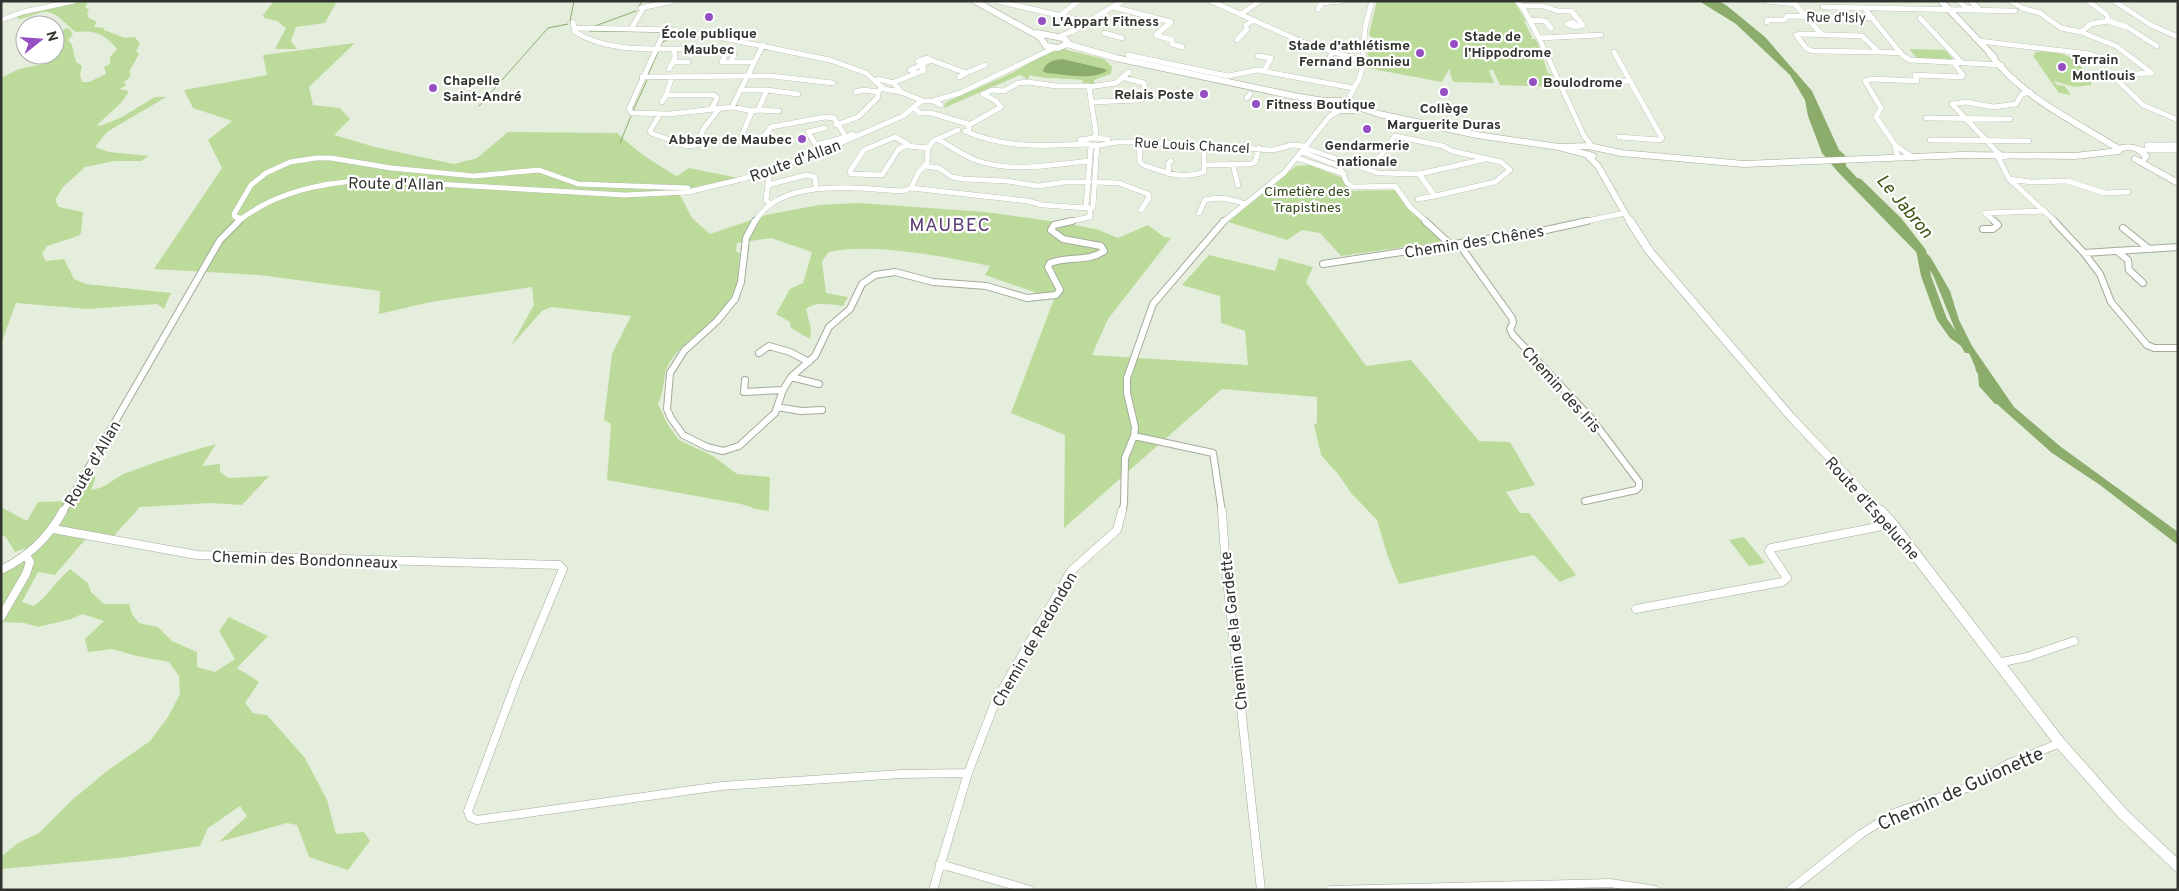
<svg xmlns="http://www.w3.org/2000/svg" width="2179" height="891" font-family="Overpass,sans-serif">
<rect width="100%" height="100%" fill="#e5eedd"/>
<path fill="#bcdb9b" d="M60,1H89L85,7L89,9L87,13L89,18L97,22L94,27L104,28V30L125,38L135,37L140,44L136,51L139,54L129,72L131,75L128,79L124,82L126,86L119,89L129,91L122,102L97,125L100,126L122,117L155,97H166L107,132L95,147L109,152L149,156L141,161H115L85,167L63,187L55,200L59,207L83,212L81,233L78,236L47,246L42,254L46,261L64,259L74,279L86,284L171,293L164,309L157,304L88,309L16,303L1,344V78L19,69L48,63L52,55H55V49L64,29L68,28L73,34L68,40L72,45L76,62L82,66L80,75L82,82H89L106,74L104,67L110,64V57L117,49C105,34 95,30 76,32C67,26 58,13 47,12C39,11 28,18 19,19L16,16L59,3Z
M274,1H337L325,23L296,27L291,41L297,49H275L286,28L277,21L264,18L263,15Z
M1377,1H1514L1526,21H1524L1532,37L1531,39H1535L1538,43L1548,73L1551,74L1557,87L1500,85L1493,70H1489L1494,83L1453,82L1449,69L1442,82L1367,68L1368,45L1372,42V38L1369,34Z
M355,43L309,87L313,105L340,108L350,119L334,135L375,147L454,164L477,158L508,132L617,133C635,150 655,164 677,176L689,168L738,178L678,191L692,218L710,234L766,215L819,205L859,203L985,212L1071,224L1099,230L1118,238L1148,225L1164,237L1171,238L1108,319L1092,355L1248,365L1245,331L1221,323L1220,296L1182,285L1209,255L1275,271L1279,258L1313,267L1306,282L1366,366L1411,360L1479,441L1510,442L1535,485L1506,492L1520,513H1529L1576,575L1560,582L1534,555L1399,584L1388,557L1377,520L1351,493L1338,474L1321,455L1314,425L1317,423V397L1222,389L1064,528L1065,435L1011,413L1054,299L985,275L990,266C945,257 874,242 829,252L822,261L826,293L848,297L843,306C832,305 815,301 806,309L811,329L810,339L791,328L790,322L776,314L790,289L803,283L812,252L771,238L737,243L736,251L740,254C738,266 739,281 735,293C725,318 687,337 671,360C662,372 666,388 658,404L668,425L679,440L713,456L737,474L770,477L769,511L756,509L741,504L607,480L611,424L604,420L612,354L631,316L551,307L542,311L511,346L534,305L532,287L431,302L379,314L380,291L259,275L154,269L222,168L208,140L232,121L193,108L184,90L267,75L263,55Z
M1064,49L1104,59L1112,67L1111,74L1094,80V84L1083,85L1082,80C1065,78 1046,80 1030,75L1027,81H1025L1026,78L1020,75L944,108L945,103L951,100L1012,73L1048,52Z
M1909,49L1945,50L1953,59L1917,58Z
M2042,51C2063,53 2072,54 2085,71C2088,76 2092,79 2091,85L2074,87L2054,81L2057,85L2065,86L2071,95L2059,93L2033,56L2036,52Z
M1309,165L1343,178L1348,191L1397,190L1413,213L1443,238L1441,242L1341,256L1320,233L1302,230L1287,240L1228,222L1296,166Z
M216,444L202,466L220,464V472L228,478L269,476L242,505L211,503L140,507L112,538L89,535L55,575L38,572L22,602L34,606C48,596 56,581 70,569L88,583L91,592L104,604H129L132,614L139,623L158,627L172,641L197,652V667L215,672L235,659L219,631L229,617L268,636L237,668L259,682L245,703L253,713L267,715L305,758L327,800L336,834L364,832L370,841L348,870L309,857L297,825L287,823L219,842L247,816L240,806L208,828L200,846L119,858L1,869V857L18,843L39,833L72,800L107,771L150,741L168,717L180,694L179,676L169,662L137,656L112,649L88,652L85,639L104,621L82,614L71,619L38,627L24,623L1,622V570L37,544L15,552L5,536L1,535V507L27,521L38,502L70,501L85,475L96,477L91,490C110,487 113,477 129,472C158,461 186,452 216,444Z
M1744,537L1765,563L1749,566L1729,540Z"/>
<path fill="#8cac6b" d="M1699,1H1719L1726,5L1765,37L1812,91L1839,150L1845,155L1846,166L1931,258L1950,291L1959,320L1972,346L2014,407L2061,447L2178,532V545L2100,485L2052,453L1998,405L1979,376L1970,355L1959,339L1933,275L1920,256L1838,172L1822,153L1808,116L1805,100L1790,75L1736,24Z
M1062,59L1105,69L1107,71C1089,81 1066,74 1046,73L1043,71C1045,62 1054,60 1062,59Z"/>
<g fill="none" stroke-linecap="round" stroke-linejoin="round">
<path stroke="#8cac6b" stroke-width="1" d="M639,6L642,1
M570,21L574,1
M595,26L636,11
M591,29L589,31L660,32
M660,48L662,42L668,40L671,35L667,32
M648,75L658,52
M479,106L548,28L568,24
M633,111L647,80
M620,143L631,116"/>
<path fill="#8cac6b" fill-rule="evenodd" d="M1858,178L1861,179L1901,218L1926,250L1931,276L1947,319L1958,334L1969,342L1974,351L1973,353H1965L1961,346L1950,338L1937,320L1921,276L1916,250L1895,222L1855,183V179Z
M1980,366L1984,367L1988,374L1989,385L2003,398L2004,401L2003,404H1995L1979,386L1978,374L1975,369Z"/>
<defs>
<path id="minor-far2" d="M997,1L1087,22
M1211,1L1302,42L1363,61
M1517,1L1523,8L1539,38L1584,136L1592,146
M1765,1L1795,4L1821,34
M1959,1L1966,8H1971
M1971,1L1979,9
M2011,1L2022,8L2040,13L2061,28L2081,32L2091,24L2108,21L2107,15L2088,1
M2114,1L2151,25L2178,37
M1522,6H1543L1558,11H1571L1583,25L1575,27L1567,24L1573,22L1577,26
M644,7L631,29L672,30L713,36L830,60L866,73L884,89L901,92L923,101
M1113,7L1171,22L1156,35L1172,40V44L1182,47
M1823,7L2015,11
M641,8L673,1
M1864,8L1903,56L1910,60L2002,65
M1318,9L1322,3L1342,1
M1241,14L1260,1
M1060,16L1078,1
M1920,18L1962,63
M1,20L23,12L74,1
M1530,20L1545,21L1551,28
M2108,21L2127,27L2157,46
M573,22L575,32C604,50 641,49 674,49L675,57L673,62H688
M1767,22V20H1784L1787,16L1873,18
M574,28L631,29
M665,30L629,109L632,113L670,114L732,107L763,45
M2081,32L2116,46L2152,73L2112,75L2143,105L2178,120
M1104,33L1122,38
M1802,34L1862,36L1879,52L1812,51L1806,48L1796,35Z
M1057,37L1071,32L1122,1
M1539,38L1601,35
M1237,40L1247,29L1246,25L1254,20
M1979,41L2090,54L2104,60
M674,49H689
M711,49L734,55L731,62
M1879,52L1901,53
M726,53L722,62H753
M1128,55L1228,76L1257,70L1353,88
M1258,56L1271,58L1264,71
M927,58L931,60L923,64L918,61Z
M931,60L966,73L959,77
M1331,63L1337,66L1329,67L1330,56L1334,51
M919,66L924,68L923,71L917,73L910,70Z
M921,67L923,64
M669,69L673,62
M966,73L985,65
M642,77L772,76L833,83
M672,77L666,95H714L717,98L712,108
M878,79L894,83L901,92
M1559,82L1630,81L1614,52
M892,83L917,73
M740,90H767L798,94
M856,92L863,90L878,92
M983,94L992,90L1004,91L1018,83L1028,82L1056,86H1089
M1247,98L1250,94
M933,101L960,93L1054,48
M662,102L666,95
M1092,102L1140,100L1146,98L1144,83L1125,78
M1346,103L1359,79L1362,68L1365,28L1372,1
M732,107L752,111
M914,108L920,113H931L968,124L969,129
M758,110L779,111
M660,114L650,131L651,133L686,146L696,145L704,128L719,109
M1926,118L2010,119
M836,125L858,117L878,97V92L882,87
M969,125L1001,107L996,101L983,94
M825,128L808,132L816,145L846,137
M965,131C1005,149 1045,146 1088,144L1095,146L1118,142H1151L1273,150L1292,145L1306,146
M742,135L752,111L758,110L767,90
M895,137L908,144L898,150L882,175L851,174L850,171L864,150Z
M1619,137L1660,140L1662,138L1630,81
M1095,138L1096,133L1089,87L1116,83L1129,72
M762,139L771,127L825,117L834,118L846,137L853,134
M937,139C951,146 963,156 978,161C1014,173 1054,164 1090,161
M1080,140L1093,138L1108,139
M1930,140L2029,141
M1139,142L1140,162L1143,165C1163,172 1183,180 1204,172V147
M1895,145L1911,156
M2147,145H2175L2178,143
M907,146L928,148
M1305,148L1378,173L1419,174L1486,159
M2139,150H2178
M1302,152L1339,166L1347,183L1353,187L1395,186L1410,207L1427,222
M2001,156L1952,104L1966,102L1993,107L2016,104L2022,94L2030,92
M1897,157L1895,145L1876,117L1881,108L1865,81L1872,79L1917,81L1915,75L1962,77L1963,75L1953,62
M2005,157H1998L2009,179L2056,222
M1297,158L1344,174
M1204,165L1251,164L1255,162L1259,148
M1233,165L1238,185
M925,166L939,168L952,177L963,179L1007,181L1038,186L1065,182H1089
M1367,169L1382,154L1395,136L1443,146L1452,151L1501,162L1510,170L1495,182L1435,196L1419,174
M1169,174L1168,164L1171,161
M769,175L766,200L769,203
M2009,179L2031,182L2067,181L2105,193L2128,192
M1094,182L1119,183L1148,194L1149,198L1141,210
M768,185L806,175L815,177L816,188
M911,188L918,173L927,163L928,148L933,141L958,130
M1418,199L1435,196
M1090,209L1093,207L1097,145
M1199,213L1205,200C1219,196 1232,199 1245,204
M241,218L235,217L234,214L251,185L266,173L290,162L316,158H331L391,168L474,176L539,170L578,184L688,188
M237,222C275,192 320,183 367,180L625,195L688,192L742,179L806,158L903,116L921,101H933L941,105
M755,222C781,176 858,189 903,191L911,188L1028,201L1042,205L1087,208
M1066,222L1090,217V210L1086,205L1091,145
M1223,222L1284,173L1330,116L1341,110
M1582,222L1625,213
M1995,222L1985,213L2045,211"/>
<path id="minor-far1" d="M755,221L746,238L741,282L735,299L717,321L684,351L670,373L667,409L671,418L683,435L707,447L723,451L739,446L775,413L783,390L791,377L815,356L829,327L850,309L862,284L875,275L895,272L933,282L986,286L1027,298L1056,295L1060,290L1048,267L1050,263C1067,256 1089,262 1104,251L1101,246L1063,239L1051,230L1054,225L1072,221
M1425,221L1451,245
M2054,221L2084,253L2100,274L2111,302L2147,345L2154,348H2178
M2123,228L2149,249
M1983,229H1993L1998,225L1994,221
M1459,244L1512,318L1513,323L1510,329L1513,335L1591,418L1639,482V487L1636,490L1585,501
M2117,251L2128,260L2129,270L2143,283
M2084,253L2178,247
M1323,264L1546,230L1587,221
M759,353L769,346L790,352L809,362
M791,377L819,384
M745,380L744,392L783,390
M777,407L801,411L822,410
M1134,436L1213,453L1222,512
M63,512L220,240L239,221
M1122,512L1124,504L1125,458L1134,436L1135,427L1127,393V378L1153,304L1224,221"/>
<path id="minor" d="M1222,511L1226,570L1261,890
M53,529L197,555L559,565L563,569L516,682L468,811L470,817L477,820L721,786L901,774L968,773
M1,570C29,556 48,538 63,511
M1636,609L1782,582L1787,578L1769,551L1771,548L1892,524
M1,617L26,574L30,562L26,556
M1997,663L2027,657L2074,641
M940,864L1030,890
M933,890L968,773L996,700L1071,571L1117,530L1122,511
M1331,890L1610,883L1655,890
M1790,890L1861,834L1894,813L1967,788L2008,764L2060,743"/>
<path id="major-far2" d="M975,1L1040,37L1046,46L1058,48L1067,44
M1941,1L1994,57
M1037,33L1063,38L1067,41V44
M1067,44L1116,58L1294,96L1324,101H1340L1379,114L1477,135L1559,147L1593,156
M1990,54C2023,98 2074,121 2119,149
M1318,103L1335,110H1356
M1559,147L1589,146L1621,153L1744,164L1962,155L2075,156L2119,151
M2119,149C2129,145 2139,148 2146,156L2145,158
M1588,156L1598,166L1630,222
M2135,159L2178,183"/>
<path id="major-far1" d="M1630,221L1650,252L1791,417L1881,512"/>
<path id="major" d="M1880,511L1892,524L2060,743L2123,814L2178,866"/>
</defs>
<use href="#minor-far2" stroke="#a3ab9b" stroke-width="5.5"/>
<use href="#minor-far1" stroke="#a3ab9b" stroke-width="8"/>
<use href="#minor" stroke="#a3ab9b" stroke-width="9"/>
<use href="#major-far2" stroke="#a3ab9b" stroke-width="7"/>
<use href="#major-far1" stroke="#a3ab9b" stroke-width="9"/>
<use href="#major" stroke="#a3ab9b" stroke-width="12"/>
<use href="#minor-far2" stroke="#fff" stroke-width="5"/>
<use href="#minor-far1" stroke="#fff" stroke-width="6"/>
<use href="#minor" stroke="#fff" stroke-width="8"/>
<use href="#major-far2" stroke="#fff" stroke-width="6"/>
<use href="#major-far1" stroke="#fff" stroke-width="8"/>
<use href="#major" stroke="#fff" stroke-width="11"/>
</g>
<g fill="#954fc3" stroke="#fff" stroke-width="2">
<circle cx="709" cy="17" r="5"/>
<circle cx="1042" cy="21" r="5"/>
<circle cx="1454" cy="44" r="5"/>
<circle cx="1420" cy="53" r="5"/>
<circle cx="2062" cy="67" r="5"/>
<circle cx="1533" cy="82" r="5"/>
<circle cx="433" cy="88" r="5"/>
<circle cx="1444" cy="92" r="5"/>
<circle cx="1204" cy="94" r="5"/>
<circle cx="1256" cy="104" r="5"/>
<circle cx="1367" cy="129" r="5"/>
<circle cx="802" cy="139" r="5"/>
</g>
<g text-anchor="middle" stroke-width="4.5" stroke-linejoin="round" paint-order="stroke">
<g font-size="14" fill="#31342e" stroke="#fff">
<text transform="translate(1836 17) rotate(1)" y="5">Rue d'Isly</text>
<text transform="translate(1192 145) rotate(3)" y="5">Rue Louis Chancel</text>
</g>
<g font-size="14" font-weight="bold" fill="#31342e" stroke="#fff" text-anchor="start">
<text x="1052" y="26">L'Appart Fitness</text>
<text x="709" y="38" text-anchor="middle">École publique<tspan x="709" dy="16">Maubec</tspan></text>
<text x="1464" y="41">Stade de<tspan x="1464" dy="16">l'Hippodrome</tspan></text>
<text x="1410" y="50" text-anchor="end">Stade d'athlétisme<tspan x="1410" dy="16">Fernand Bonnieu</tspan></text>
<text x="2072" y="64">Terrain<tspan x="2072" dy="16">Montlouis</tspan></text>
<text x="443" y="85">Chapelle<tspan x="443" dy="16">Saint-André</tspan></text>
<text x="1543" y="87">Boulodrome</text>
<text x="1194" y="99" text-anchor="end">Relais Poste</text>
<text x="1266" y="109">Fitness Boutique</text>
<text x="1444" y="113" text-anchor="middle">Collège<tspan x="1444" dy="16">Marguerite Duras</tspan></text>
<text x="792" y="144" text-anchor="end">Abbaye de Maubec</text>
<text x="1367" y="150" text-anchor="middle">Gendarmerie<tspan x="1367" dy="16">nationale</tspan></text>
</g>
<g font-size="14" fill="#304415" stroke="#fff">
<text x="1307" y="196">Cimetière des<tspan x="1307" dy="16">Trapistines</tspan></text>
</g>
<g font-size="16" fill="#31342e" stroke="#fff">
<text transform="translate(795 160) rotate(-20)" y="6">Route d'Allan</text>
<text transform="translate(396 183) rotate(1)" y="6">Route d'Allan</text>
<text transform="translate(1474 241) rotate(-9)" y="6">Chemin des Chênes</text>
<text transform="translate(1562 389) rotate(48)" y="6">Chemin des Iris</text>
<text transform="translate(92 463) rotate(-60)" y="6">Route d'Allan</text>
<text transform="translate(1873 508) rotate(48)" y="6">Route d'Espeluche</text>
<text transform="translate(305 559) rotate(2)" y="6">Chemin des Bondonneaux</text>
<text transform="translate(1233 631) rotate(-96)" y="6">Chemin de la Gardette</text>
<text transform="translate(1034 639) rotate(-60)" y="6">Chemin de Redondon</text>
</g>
<g font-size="18" font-style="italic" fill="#39550f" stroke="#fff">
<text transform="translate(1905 206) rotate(50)" y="6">Le Jabron</text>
</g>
<g font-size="19" letter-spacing="1" fill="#5e3d77" stroke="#fff">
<text x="950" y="231">MAUBEC</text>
</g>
<g font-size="19" fill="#31342e" stroke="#fff">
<text transform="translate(1960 788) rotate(-24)" y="7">Chemin de Guionette</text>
</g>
</g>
<rect width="2179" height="891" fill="none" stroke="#31342e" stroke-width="5"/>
<g transform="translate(40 40) rotate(73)"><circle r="24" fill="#ffffff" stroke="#adaeab"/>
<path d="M0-4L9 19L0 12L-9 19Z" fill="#954fc3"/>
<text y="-8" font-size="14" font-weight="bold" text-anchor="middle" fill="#31342e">N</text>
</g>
</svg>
